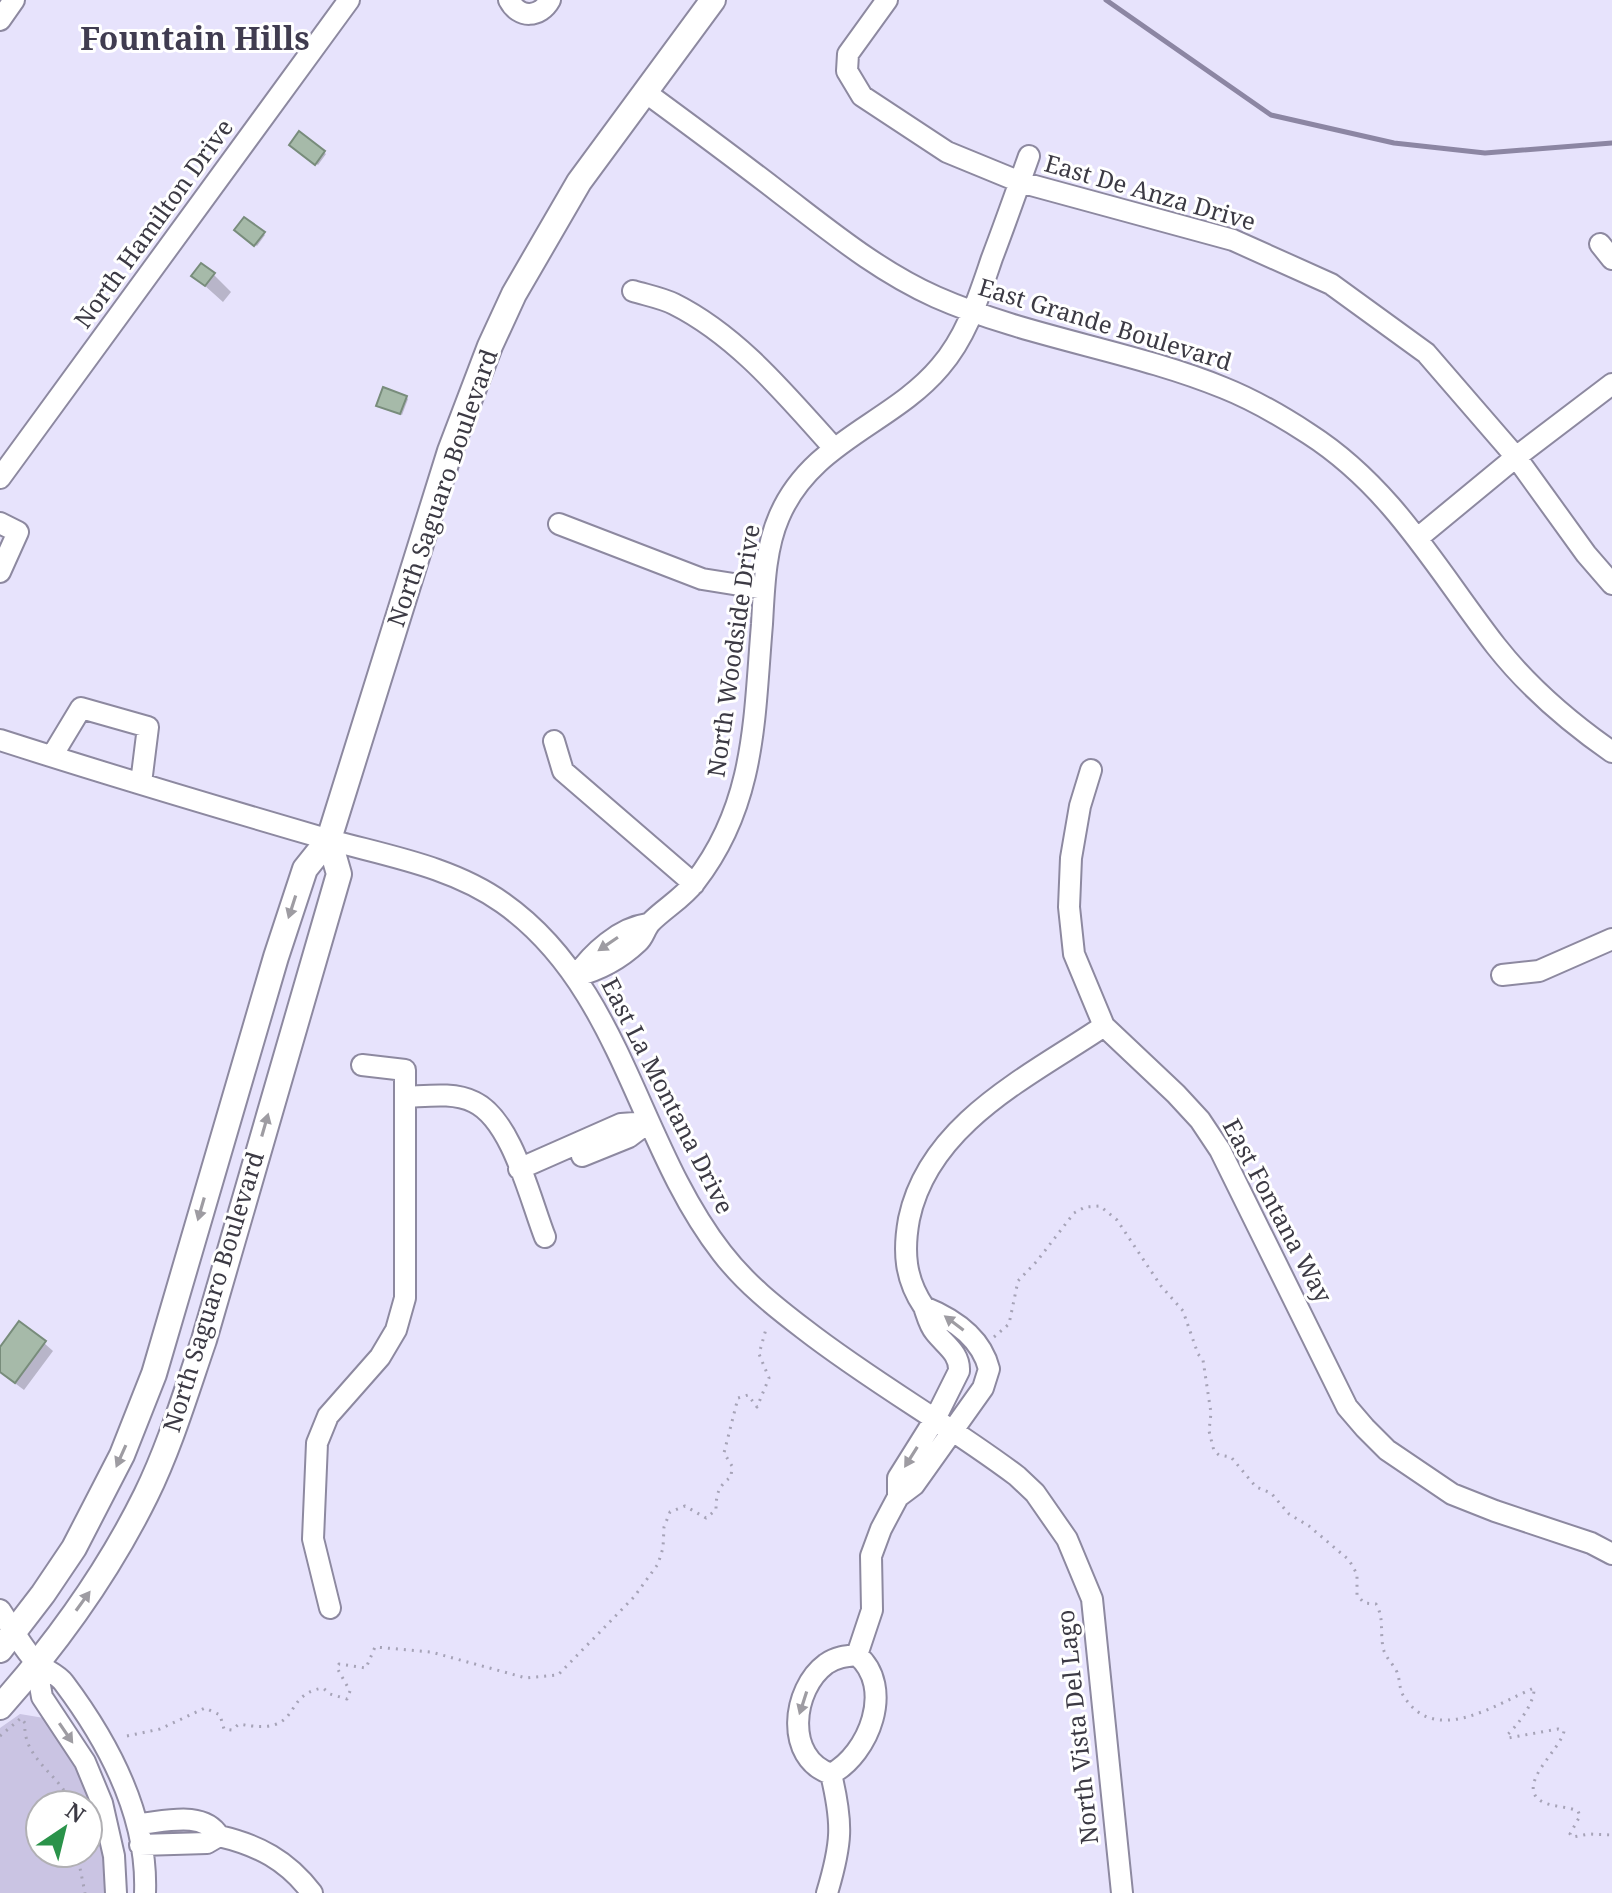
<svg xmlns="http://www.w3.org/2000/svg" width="1612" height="1893" font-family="'Noto Serif',serif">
<rect width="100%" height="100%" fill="#e7e3fc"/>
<path fill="#cac4e3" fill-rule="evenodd" d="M20,1714L44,1718L53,1727C87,1782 106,1828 108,1893H0V1728ZM40,1805H88V1853H40Z"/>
<path fill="#0003" d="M299,134L326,154L318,165L291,145Z
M244,219L265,235L257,246L236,230Z
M214,275L231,292L223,302L194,276Z
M406,397L408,399L402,415L381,407Z
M44,1343L53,1351L24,1390L0,1372V1350Z"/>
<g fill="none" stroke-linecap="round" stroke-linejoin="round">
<path stroke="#8c86a3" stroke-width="5" d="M1106,0L1271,115L1394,143L1485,153L1612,143"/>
</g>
<path fill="#a6baa9" stroke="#788c7b" stroke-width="2" d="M299,131L325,151L315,165L289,145Z
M244,217L265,232L254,246L234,230Z
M201,263L215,273L205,286L191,276Z
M383,387L407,396L400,414L376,406Z
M19,1321L46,1341L15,1383L0,1372V1347Z"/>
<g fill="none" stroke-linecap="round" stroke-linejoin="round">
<defs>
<path id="minor" d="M509,0C519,19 540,18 550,0
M887,0L848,54L847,71L862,96L947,152L1020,182L1233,240L1331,284L1426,353L1516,457L1586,554L1612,584
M0,20L14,0
M645,92C690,125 736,159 780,193C830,231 878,271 936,297C1029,338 1131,350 1224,388C1254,400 1283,417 1309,434C1393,488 1437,570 1496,646C1529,688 1569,722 1612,752
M1600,244L1612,259
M633,291C646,295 662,298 674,304C738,336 786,395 833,447
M0,478L349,0
M0,523L18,532L0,572
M559,524L702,579L764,589
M1419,537L1516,457L1612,384
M0,740C109,775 220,808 330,840C388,856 453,867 503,903C622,987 637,1144 722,1253C745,1283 774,1306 804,1329C872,1382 948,1424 1017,1476L1035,1493L1067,1539L1092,1599L1122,1893
M554,741L563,771L694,884
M52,756L81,708L148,727L141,783
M1091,770L1080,806L1071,858L1069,907L1074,954L1104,1026L1176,1094L1200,1120L1220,1150L1347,1407L1365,1428L1387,1450L1452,1494L1495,1511L1591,1543L1612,1554
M1502,975L1539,971L1612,939
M576,976C600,970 619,960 638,942C644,937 645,928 651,922C665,908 683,898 695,882C756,804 754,718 762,624C764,589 765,549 779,517C811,441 892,424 940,367C967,336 979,296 992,258C1005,224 1017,190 1029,156
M576,976C592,953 619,928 648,924
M407,1097C428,1096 454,1092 474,1102C512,1120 530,1199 545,1237
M582,1156L629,1137L649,1122
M519,1169L621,1124L649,1122
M924,1307C905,1279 903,1252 909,1219C929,1123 1030,1076 1104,1026
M330,1608L313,1539L317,1443L328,1416L380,1357L396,1330L405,1298V1070L362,1065
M0,1610C11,1626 21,1646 35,1661C43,1670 57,1673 64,1683C109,1743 148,1816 145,1893
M857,1655L872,1610L871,1556L881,1529L898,1497L914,1485L983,1388L989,1369C981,1337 954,1319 924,1307C927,1315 929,1325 935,1332C945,1345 960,1353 959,1371L935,1419L898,1478V1497
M36,1663L42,1697L85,1762L102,1803L114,1856L116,1893
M831,1774C784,1758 792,1689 826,1664C836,1657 846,1656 857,1655
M831,1774C869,1754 895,1687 857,1655
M138,1824C164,1822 203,1810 219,1836L207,1843L140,1845
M219,1836C258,1845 287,1860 312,1893
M827,1893C842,1843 843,1824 831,1774"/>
<path id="major" d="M0,1650L43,1594L74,1548L122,1455L154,1374L276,957L305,869L329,839L450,451L490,346L514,294L579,182L713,0
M0,1707C57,1643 108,1572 146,1495C170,1446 186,1392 204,1340L339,874L329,839"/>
</defs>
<use href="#minor" stroke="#8d89a0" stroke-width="24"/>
<use href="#major" stroke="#8d89a0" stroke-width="28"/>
<path stroke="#a6a3b7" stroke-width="3" stroke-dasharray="2 6" stroke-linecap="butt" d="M994,1337L1009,1324L1018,1281L1037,1261L1074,1213L1085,1207L1100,1206L1117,1220L1161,1286L1183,1311L1198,1354L1203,1360L1211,1413L1209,1431L1214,1451L1219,1455L1231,1457L1256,1487L1271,1493L1289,1514L1309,1526L1349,1560L1357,1574V1595L1364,1603L1376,1604C1385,1619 1379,1634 1384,1651C1387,1659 1393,1664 1397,1672C1400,1679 1399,1688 1403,1695C1434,1747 1494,1705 1534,1688C1535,1702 1518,1725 1508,1734V1738L1558,1729L1564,1731C1562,1748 1515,1785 1541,1801C1551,1807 1566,1806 1578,1811L1580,1816L1570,1834L1573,1837L1589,1834L1612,1835
M0,1736L21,1718L25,1723C22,1759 61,1775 72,1805
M127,1736L160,1729L205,1708L220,1715L224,1729L232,1730L239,1724C306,1737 279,1695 323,1688L330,1694L347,1699L350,1691L337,1668L339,1664L366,1668L375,1647L431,1652L526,1678L558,1675L634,1597L658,1564L663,1548L664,1527L670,1512L685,1506L706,1518L716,1510C716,1495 718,1486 731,1477L732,1466L724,1453L738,1398L748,1395L757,1407L769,1378L759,1354L766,1329
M77,1853L85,1893"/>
<use href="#minor" stroke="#fff" stroke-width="20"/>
<use href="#major" stroke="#fff" stroke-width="24"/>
</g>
<defs><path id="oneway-solid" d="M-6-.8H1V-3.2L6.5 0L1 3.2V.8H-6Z" transform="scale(2)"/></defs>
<g fill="#9e9ca2">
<use href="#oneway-solid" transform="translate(292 907) rotate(108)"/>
<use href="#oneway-solid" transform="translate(608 944) rotate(146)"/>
<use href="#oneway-solid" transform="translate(265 1125) rotate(-74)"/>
<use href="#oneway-solid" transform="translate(201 1209) rotate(106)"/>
<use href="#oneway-solid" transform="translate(954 1323) rotate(-143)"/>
<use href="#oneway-solid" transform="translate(121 1456) rotate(114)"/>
<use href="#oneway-solid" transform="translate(911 1457) rotate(122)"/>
<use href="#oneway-solid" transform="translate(83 1601) rotate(-54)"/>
<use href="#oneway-solid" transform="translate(803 1703) rotate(108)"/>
<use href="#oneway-solid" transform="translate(66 1733) rotate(56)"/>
</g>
<g text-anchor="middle" stroke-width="6" stroke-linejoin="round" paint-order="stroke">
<g font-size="24" fill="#3c3a44" stroke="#fff">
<text transform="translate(1150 193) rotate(16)" y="8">East De Anza Drive</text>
<text transform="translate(154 224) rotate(-54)" y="8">North Hamilton Drive</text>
<text transform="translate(1105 325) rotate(17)" y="8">East Grande Boulevard</text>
<text transform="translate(443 488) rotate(-71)" y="8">North Saguaro Boulevard</text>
<text transform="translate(734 651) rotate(-82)" y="8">North Woodside Drive</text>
<text transform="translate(667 1096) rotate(63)" y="8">East La Montana Drive</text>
<text transform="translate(1277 1211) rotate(62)" y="8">East Fontana Way</text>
<text transform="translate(214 1292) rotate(-73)" y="8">North Saguaro Boulevard</text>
<text transform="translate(1078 1727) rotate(-96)" y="8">North Vista Del Lago</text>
</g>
<g font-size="32" font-weight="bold" fill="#403c50" stroke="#fff">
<text x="195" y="50">Fountain Hills</text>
</g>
</g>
<g transform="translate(64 1829) rotate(35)"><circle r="38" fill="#ffffff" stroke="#b1b0b4" stroke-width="2"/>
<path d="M0-6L14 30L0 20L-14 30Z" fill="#2a934a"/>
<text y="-12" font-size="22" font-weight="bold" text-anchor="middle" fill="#3c3a44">N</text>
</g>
</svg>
